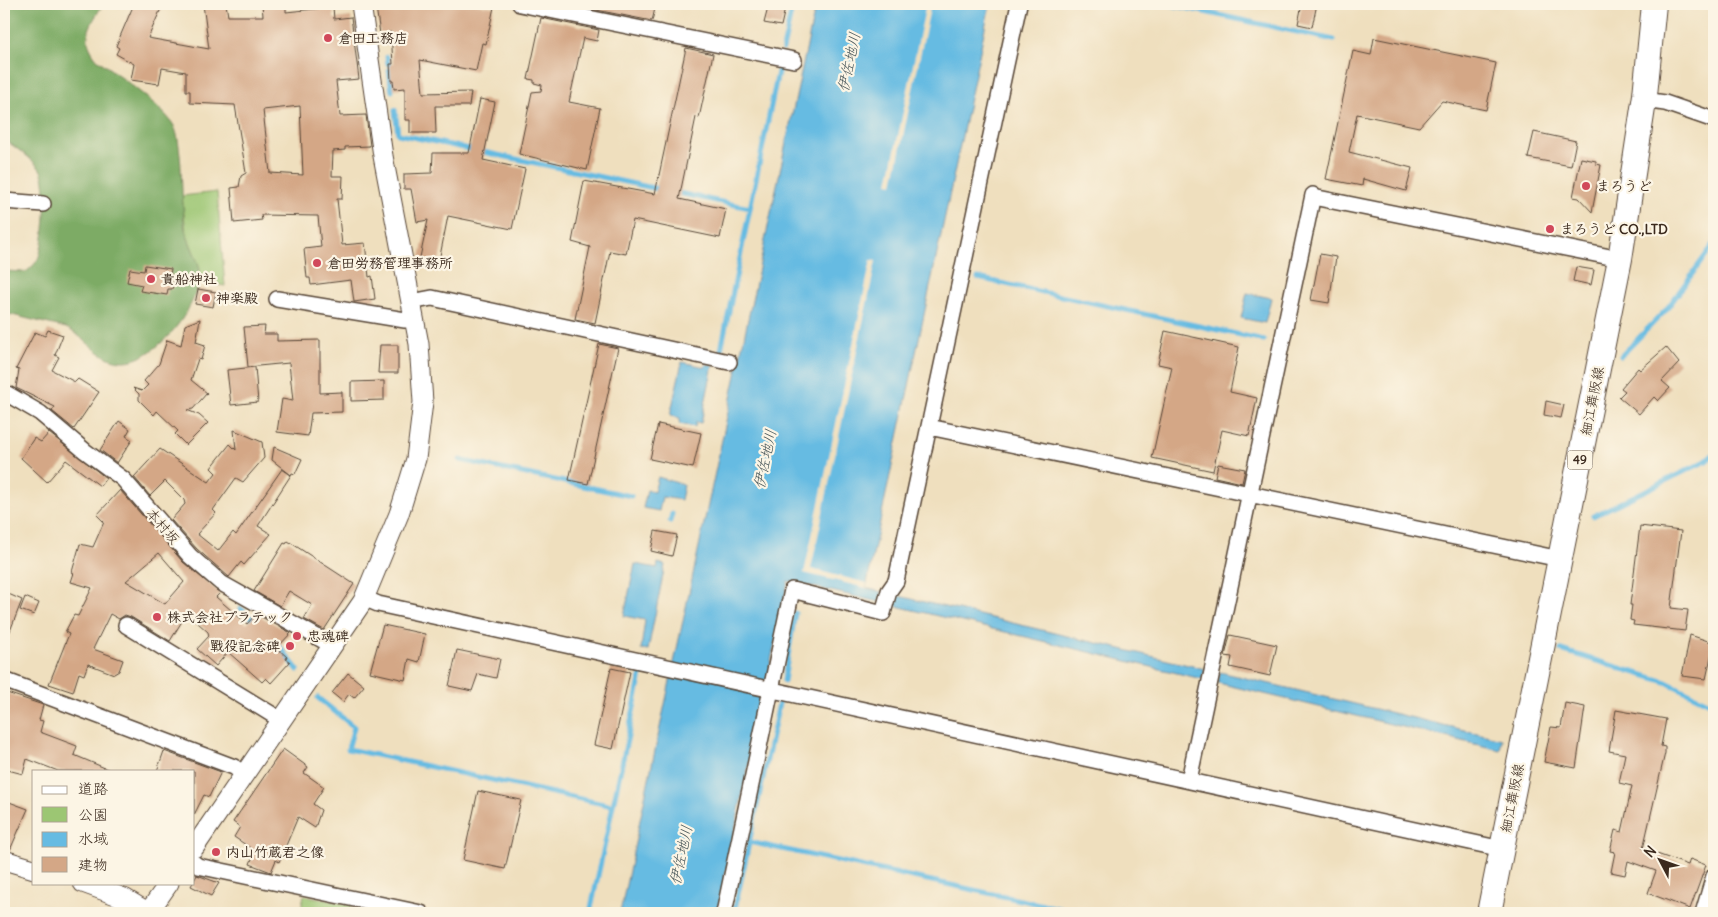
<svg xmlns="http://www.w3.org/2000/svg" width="1718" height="917" font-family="Delius,'Klee One',sans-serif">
<rect width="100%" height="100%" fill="#fcf5e5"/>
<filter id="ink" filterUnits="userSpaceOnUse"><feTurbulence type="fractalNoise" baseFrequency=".02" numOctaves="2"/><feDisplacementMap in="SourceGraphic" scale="10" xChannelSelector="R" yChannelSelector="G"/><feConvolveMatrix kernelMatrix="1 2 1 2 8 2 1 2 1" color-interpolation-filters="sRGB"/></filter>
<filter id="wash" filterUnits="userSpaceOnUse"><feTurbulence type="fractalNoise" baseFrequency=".0096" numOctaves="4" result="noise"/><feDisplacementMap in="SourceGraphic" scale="20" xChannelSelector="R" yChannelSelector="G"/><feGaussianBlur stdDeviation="1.12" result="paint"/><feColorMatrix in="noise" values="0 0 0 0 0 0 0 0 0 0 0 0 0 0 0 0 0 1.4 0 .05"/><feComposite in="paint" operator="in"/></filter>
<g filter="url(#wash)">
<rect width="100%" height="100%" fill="#efdfbe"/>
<path fill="#9cc673" stroke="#6c7848" d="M217,192L225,286L197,281L200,268L186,233L182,196Z
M304,895L352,905L350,913H300Z"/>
<path fill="#7dab65" stroke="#5c6a42" d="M4,4H103C91,25 79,37 97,59C116,74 164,107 174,126C182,143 181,185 183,205C184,215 183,226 187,235C190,246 197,257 199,267C205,301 156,364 121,361C98,359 86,337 66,328L4,313V271L26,272C33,266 38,262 40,253C45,236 49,183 40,169C31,157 15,148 4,139Z"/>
<path fill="#66bbe2" stroke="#507280" d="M816,4H990L866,588L882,592L879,602L788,581L717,913H620Z
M1247,293L1271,298L1265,323L1241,318Z
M682,362L705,367L706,364L713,365L701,423L696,422L695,427L679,424L680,418L670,416Z
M658,477L684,485L681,500L662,497L659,511L643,508L647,490L654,492Z
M658,563L665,565L648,650L641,649L645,620L624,616L635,564L657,568Z
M895,595L1205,669L1202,679L892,605Z
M1220,672L1502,739L1500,750L1218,683Z"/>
<path fill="#efdfbe" d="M926,4H931L893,184L888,183Z
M871,260L876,261L811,569L867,583L866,588L804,573Z"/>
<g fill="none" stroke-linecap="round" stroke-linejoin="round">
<path stroke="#66bbe2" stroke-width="5" d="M1167,4L1334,40
M783,49L793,4
M387,57L388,64
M389,70L392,91
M395,110L398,134L663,190
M674,192L750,208
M978,278L1264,340
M721,350L779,67
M1621,356L1666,310L1714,244
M460,460L631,496
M1593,516L1706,461L1714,454
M670,521L672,514
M241,609L256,622
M276,642L298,670
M1561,650L1666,682L1714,705
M784,681L795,613
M318,698L354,727L348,749L613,806
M749,842L1082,913
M590,913L642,670
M734,913L780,699"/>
</g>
<g id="blocks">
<path fill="#d4a786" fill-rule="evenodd" d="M134,4H163L148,38L209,49L203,4H226L228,16H263L262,4H286V12L333,7L334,19L351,17L359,79L336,81L340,116L366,115L370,146L345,147V150L333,151L332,176H343L342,199H337L342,245L365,243L369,277L372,276L375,299L354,302L351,280L311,285L310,278H307L304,249L321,247L318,216L261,215L262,220L234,223L231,188L239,187L241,176L246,173L235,105L190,103V91H186V72L162,68L159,84L131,80L134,64L116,54L119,48L116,46ZM300,106L303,175L270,173L263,110Z
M397,4H476L494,7L486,44L482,43L476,71L420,60L423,93L471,92L469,106H435L436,133H410V120H405V88L394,89L393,81H391L390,64H393L391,32L380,34L376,7Z
M566,4H656L652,21Z
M769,4H786L781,26L764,23Z
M1302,4H1317L1312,27L1298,24Z
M541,18L599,30L597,41L583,38L569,102L600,108L587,170L519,154L532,92L541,91L542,85L534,83V80L528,79Z
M1374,38L1496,63L1486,110L1442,101L1419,127L1357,114L1349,152L1412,168L1406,191L1363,179L1362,186L1326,179L1353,51L1371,55Z
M686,48L713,54L699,118L696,117L679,199L726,209L720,238L633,220L626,254L610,251L595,323L575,319L590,247L572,242L584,181L655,194Z
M480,99L495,102L483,160L525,169L512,229L448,216L438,266L419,262L428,220L417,222L411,189H404V174L432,173L433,153H469Z
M1534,132L1576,141L1571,166L1528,158Z
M1581,158L1596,161V164L1601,165L1592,212L1579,198L1573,197Z
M1320,254L1336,257L1329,303L1311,300Z
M145,265L171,269L170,275L174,276L172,289H168L167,295L140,291L142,285L127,282L130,269L144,271Z
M1576,267L1594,270L1591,285L1573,281Z
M198,289L216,292L213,307L195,304Z
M200,319L196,342L205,345L201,360L198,359L191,380L207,393L193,409L187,410L199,415L208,423L186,445L175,434L178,431L157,411L154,415L139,400V394L133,388L142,391L148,385L144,381L159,364L167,340L181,345L185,325Z
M265,326L264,334H277V341L320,340V393L342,392V412L311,413L308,436L277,432L282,399L293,401L289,363L248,367L244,327Z
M48,330L63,335L55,355L59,357L52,370L75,382L78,379L99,392L74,429L52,411L55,407L16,388L19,370L16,369L35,332L45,336Z
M1165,331L1239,347L1230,392L1257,398L1249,436L1222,430L1213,471L1152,458L1172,367L1158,364Z
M599,344L618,348L588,484L569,480Z
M380,345H398V373H378Z
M1666,347L1679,363L1662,381L1670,388L1658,401L1654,397L1639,414L1619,397L1625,391L1621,388L1638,368L1640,370Z
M255,367L258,402L231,405L227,370Z
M384,381V400L351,401V382Z
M1546,401L1564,405L1561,418L1544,415Z
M119,421L130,429L126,436L132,440L117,463L100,450Z
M658,424L701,433L693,468L650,459Z
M234,430L262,442L264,458L243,482L236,478L213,510L216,513L197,534L218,551L233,532L236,535L282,469L291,475L258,526L271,534L244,565L241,562L229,577L197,549L171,520L185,504L184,500L165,481L150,496L134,477L160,449L209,482L216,473L211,468L230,444L236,450Z
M49,433L106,478L100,486L66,460L47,482L21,458L34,438L41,442Z
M274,447L302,459L295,474L292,473L291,475L272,460Z
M1218,464L1245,469L1242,483L1215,477Z
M120,490L183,562L220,593L216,597L247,624L256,614L291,633L277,648L287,657L286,659L290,662L271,683L266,678L262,682L228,652L216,666L197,649L209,636L208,632L187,613L170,641L131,617L125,615L119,619L110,614L93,649L123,660L119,671L114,674L88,664L84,675L79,673L73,692L49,684L69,634L65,632L74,615L78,616L92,588L71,582L74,573L72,572L80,544L93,547L104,522L97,515ZM159,553L184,582L165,604L126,581Z
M1640,526L1681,531L1671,608L1688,610L1685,631L1633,625L1634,621L1630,620L1632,605H1630Z
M655,531L677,535L672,556L651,551Z
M288,541L354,584L324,630L304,619L312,605L289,591L280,606L254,591L284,543L286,544Z
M4,592L22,600L5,644H4Z
M25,597L39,603L34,615L20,610Z
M383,625L425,634L419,662L409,659L405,680L370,672Z
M1230,635L1277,645L1270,676L1230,667L1232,657L1225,656Z
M1690,635L1714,643L1706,679L1682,676Z
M457,650L500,659L496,678L478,674L472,691L449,686Z
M611,668L630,672L613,749L594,745Z
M348,673L364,686L354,698L349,694L343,702L332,693Z
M4,692L43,705L39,720L43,721L40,732L77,746L74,755L112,771H58L27,759L23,774L4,769Z
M1565,703L1585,707L1576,768L1544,762L1551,727L1561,728Z
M1616,710L1666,719L1661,746L1665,747V753L1643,849L1688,865L1690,859L1706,865L1690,909L1648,893L1656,871L1628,861L1625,875L1611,872L1615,852L1610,851L1615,830L1622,832L1632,786L1619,783L1625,754L1609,751Z
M283,749L308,767L304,773L324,787L313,804L321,810L315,828L298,817L279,862L276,860L271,872L250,864L255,851L234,837L240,827L233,822Z
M164,751L221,772L209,797L204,795L194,815V771H157Z
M478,791L521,800L505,869L463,860Z
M4,800L28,809L10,850L4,849Z
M197,875L219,883L211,896L191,886Z"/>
</g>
</g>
<g filter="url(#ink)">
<use href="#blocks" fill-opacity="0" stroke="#564536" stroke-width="1"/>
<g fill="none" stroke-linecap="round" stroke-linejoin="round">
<defs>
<path id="minor" d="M520,4L794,60
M1644,100L1665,103L1714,120
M1313,197L1620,259
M4,201L43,204
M277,299L405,320L414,318
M411,302L432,298L729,362
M4,392L40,413L85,451L123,479L190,556L221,583L333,646
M929,427L1560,559
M364,598L378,604L1502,849
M126,625L281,720
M4,680L234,767L244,774
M1189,780L1313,195
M194,863L198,866L421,913
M724,913L792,590L883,613L889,591L896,581L1019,4
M1703,913L1714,876"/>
<path id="tertiary" d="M194,848L363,601L399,514L416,459L423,402L419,344L383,156L361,4
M4,860L34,869
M83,883L124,898L149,913
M148,913L169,883"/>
<path id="primary" d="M1489,913L1620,259L1645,95L1654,4"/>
</defs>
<use href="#minor" stroke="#564536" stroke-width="18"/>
<use href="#tertiary" stroke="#564536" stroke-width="21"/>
<use href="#primary" stroke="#564536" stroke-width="26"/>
<use href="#minor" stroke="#fff" stroke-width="15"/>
<use href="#tertiary" stroke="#fff" stroke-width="19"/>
<use href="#primary" stroke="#fff" stroke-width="24"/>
</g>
</g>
<g fill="#d1495b" stroke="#fcf5e5" stroke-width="2">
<circle cx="328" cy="38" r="5"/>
<circle cx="1586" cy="186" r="5"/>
<circle cx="1550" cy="229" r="5"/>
<circle cx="317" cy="263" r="5"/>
<circle cx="151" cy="279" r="5"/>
<circle cx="206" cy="298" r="5"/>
<circle cx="157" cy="617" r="5"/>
<circle cx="297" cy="636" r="5"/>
<circle cx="290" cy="646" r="5"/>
<circle cx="216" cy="852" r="5"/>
</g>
<g text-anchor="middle" stroke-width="4.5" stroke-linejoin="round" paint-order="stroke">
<rect fill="#fcf5e5" stroke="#75675a" stroke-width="1" x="1567.5" y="450.5" width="25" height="19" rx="4"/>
<g font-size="12" font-weight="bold" fill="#3b2a1e">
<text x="1580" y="464">49</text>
</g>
<g font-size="14" font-weight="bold" fill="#3b2a1e" stroke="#fcf5e5" text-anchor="start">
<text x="338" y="43">倉田工務店</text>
<text x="1596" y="191">まろうど</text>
<text x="1560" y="234">まろうど CO.,LTD</text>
<text x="327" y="268">倉田労務管理事務所</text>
<text x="161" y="284">貴船神社</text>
<text x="216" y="303">神楽殿</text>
<text x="167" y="622">株式会社プラテック</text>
<text x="307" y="641">忠魂碑</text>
<text x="280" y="651" text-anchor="end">戰役記念碑</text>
<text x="226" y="857">内山竹蔵君之像</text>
</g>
<g font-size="14" fill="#3b2a1e" stroke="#fcf5e5">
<text transform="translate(1592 401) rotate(-79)" y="5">細江舞阪線</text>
<text transform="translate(163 526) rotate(49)" y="5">本村坂</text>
<text transform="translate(1512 798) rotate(-79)" y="5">細江舞阪線</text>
</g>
<g font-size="15" font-style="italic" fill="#485659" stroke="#fcf5e5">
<text transform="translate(849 62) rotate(-78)" y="5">伊佐地川</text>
<text transform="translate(765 459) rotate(-78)" y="5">伊佐地川</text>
<text transform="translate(681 855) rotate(-78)" y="5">伊佐地川</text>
</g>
</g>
<rect width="1718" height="917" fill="none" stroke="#fcf5e5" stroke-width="20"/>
<rect x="32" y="770" width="162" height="115" fill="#fcf5e5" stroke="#afa495"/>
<rect x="42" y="786" width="25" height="8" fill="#ffffff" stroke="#afa495"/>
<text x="78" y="794" font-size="15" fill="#3b2a1e">道路</text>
<rect x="42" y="807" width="25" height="15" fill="#9cc673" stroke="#afa495"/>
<text x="78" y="820" font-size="15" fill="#3b2a1e">公園</text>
<rect x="42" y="832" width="25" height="15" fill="#66bbe2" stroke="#afa495"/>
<text x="78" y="844" font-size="15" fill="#3b2a1e">水域</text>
<rect x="42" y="857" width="25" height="15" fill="#d4a786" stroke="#afa495"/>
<text x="78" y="870" font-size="15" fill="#3b2a1e">建物</text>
<g transform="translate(1660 860) rotate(311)" stroke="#fcf5e5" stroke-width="4" paint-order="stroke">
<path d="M0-4L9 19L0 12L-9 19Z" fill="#3b2a1e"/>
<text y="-8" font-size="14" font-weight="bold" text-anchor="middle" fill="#3b2a1e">N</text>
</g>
</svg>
